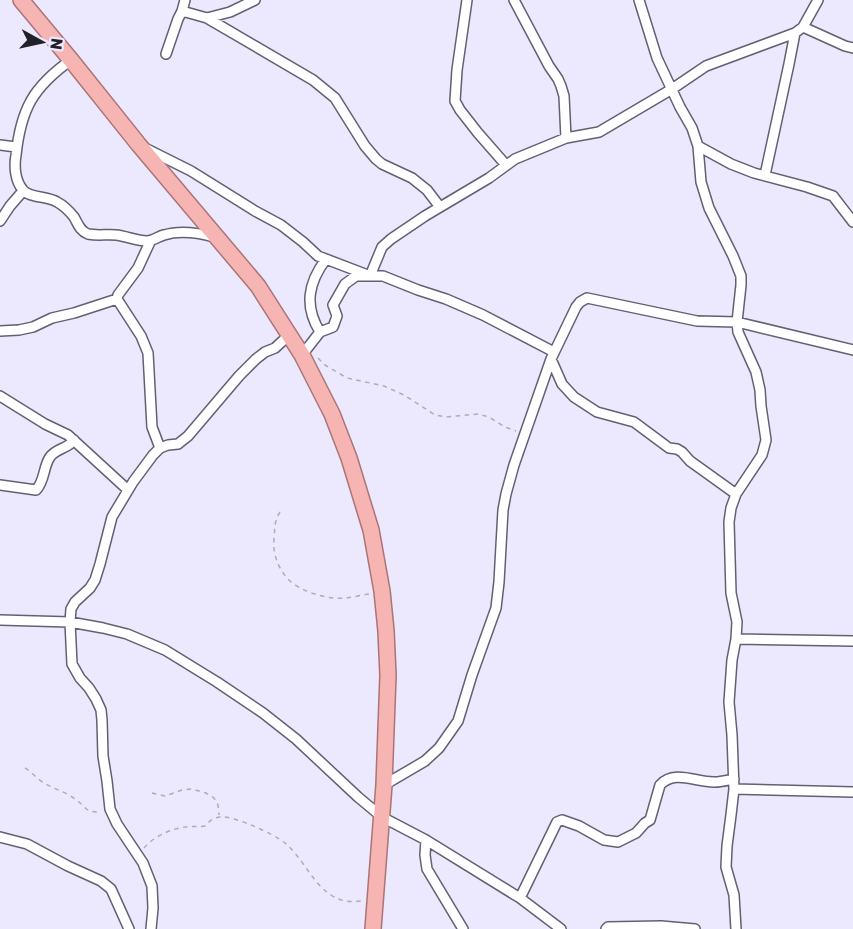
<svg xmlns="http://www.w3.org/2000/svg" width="853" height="929" font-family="Rubik,sans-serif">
<rect width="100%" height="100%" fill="#ece9ff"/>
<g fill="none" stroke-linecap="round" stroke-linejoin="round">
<defs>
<path id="minor" d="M467,0L457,70L455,101L460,110L478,133L506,165
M514,0L549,66L558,79L561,86L564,96L566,138
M639,0L657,58L680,107L692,128L698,146L701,182L709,208L733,256L741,276V285L737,322L738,332L756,372L760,390L761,406L766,440L762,455L736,494L731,508L729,522L731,593L737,622L736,639L732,660L729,702L732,735L734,789L731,815L727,846L726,867L734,895L736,929
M182,11L207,18L313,80L335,98L365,146L376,159L382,164L412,178L427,190L440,207
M207,18L230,12L255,0
M803,27L845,46L853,48
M166,54L178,19L182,11L185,0
M71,60C33,87 21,109 16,155C14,166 15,181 23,190C29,198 48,196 57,202C63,205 70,212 74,217C78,224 80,231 88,234C98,236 107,234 116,235C126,236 137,241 147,241C153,241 159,236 164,235C180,230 199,233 214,237
M0,145L16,147
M698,146L731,164L754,173L807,187L833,196L853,222
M147,149L191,171L255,211L281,225L303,242L318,256L365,274
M765,175L789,64L795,33
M0,221L10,206L23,191
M370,276L382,247L391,239L425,216L489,178L515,159L566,138L599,132L672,89L706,66L795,33L803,27L818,0
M117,299L141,336L148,353L152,427L160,448
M0,331L19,330L33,327L52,318L74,313L117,299L118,295L138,268L150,242
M320,332C304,306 308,283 326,259
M302,355L320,332L333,327L337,316L333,305L345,284L356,276H383L418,290L446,299L483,315L554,352
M551,359L562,384L574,397L597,412L634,422L669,448L677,449L682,452L690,461L736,494
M0,396L45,424L68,435L128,490
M0,485L36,490C45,481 43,467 50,457C56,448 68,449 74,440
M0,620L70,622L103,628L127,634L165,650L217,682L263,713L296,739L358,797L382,817L426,840L520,898L561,929
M736,639L853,641
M384,785L425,761L439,748L458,721L472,675L496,608L499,582L503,510L506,494L514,465L551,359L576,307L580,302L587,298L697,321L737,322L853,350
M734,789L853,792
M0,837L27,844L68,866L101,881L111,889L129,929
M426,840L425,855L427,869L463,929
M520,898L557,822L562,820L579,826L604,840L618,842L636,833L645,823L650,820L660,785C675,769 697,783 715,782C721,782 728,780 734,779
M151,929L153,908L152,886L143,863L117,824L110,809L107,781L103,756L102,720L101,710L96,699L89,688L80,678L72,664L70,622L71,609L75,602L90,588L95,580L100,564L112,517L133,482L153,455L160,448L168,445L178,444L188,436L239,376L256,359L265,352L275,348L289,335
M606,929L608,927L661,926L695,929"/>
<path id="trunk" d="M21,0L71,60L139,145L258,286L302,355L332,414L349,458L371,530L382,591L386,631L388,675L384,785L373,929"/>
</defs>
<use href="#minor" stroke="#626072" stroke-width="12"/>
<use href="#trunk" stroke="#aa7576" stroke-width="18"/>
<path stroke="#adaabc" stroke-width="1.5" stroke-dasharray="4.5 4.5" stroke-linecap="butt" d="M318,358L325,365L347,378L384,386L404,395L435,415L446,417L478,414L489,417L505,427L516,431
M280,512C274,521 275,529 274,539C273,549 275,557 279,566C282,571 285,577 290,581C304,593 329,600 347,598C354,597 362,595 369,594
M25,768C32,772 37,779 44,783C54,789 66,792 75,799C86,806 83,812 100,812
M152,793L165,796L182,790L192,789L206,793L214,798L218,805L219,815
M144,848C153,837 170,829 185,827C191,826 198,827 205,826C209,821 214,817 221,817C235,816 274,834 285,843C303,858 312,883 331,895C341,902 351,902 362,901"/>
<use href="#minor" stroke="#fff" stroke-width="9"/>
<use href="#trunk" stroke="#f6b4b2" stroke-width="15"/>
</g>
<g transform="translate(42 42) rotate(98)" stroke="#ece9ff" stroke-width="4.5" paint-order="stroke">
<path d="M0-4.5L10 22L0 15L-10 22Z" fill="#222129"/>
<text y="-9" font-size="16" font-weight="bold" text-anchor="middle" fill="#222129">N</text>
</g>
</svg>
